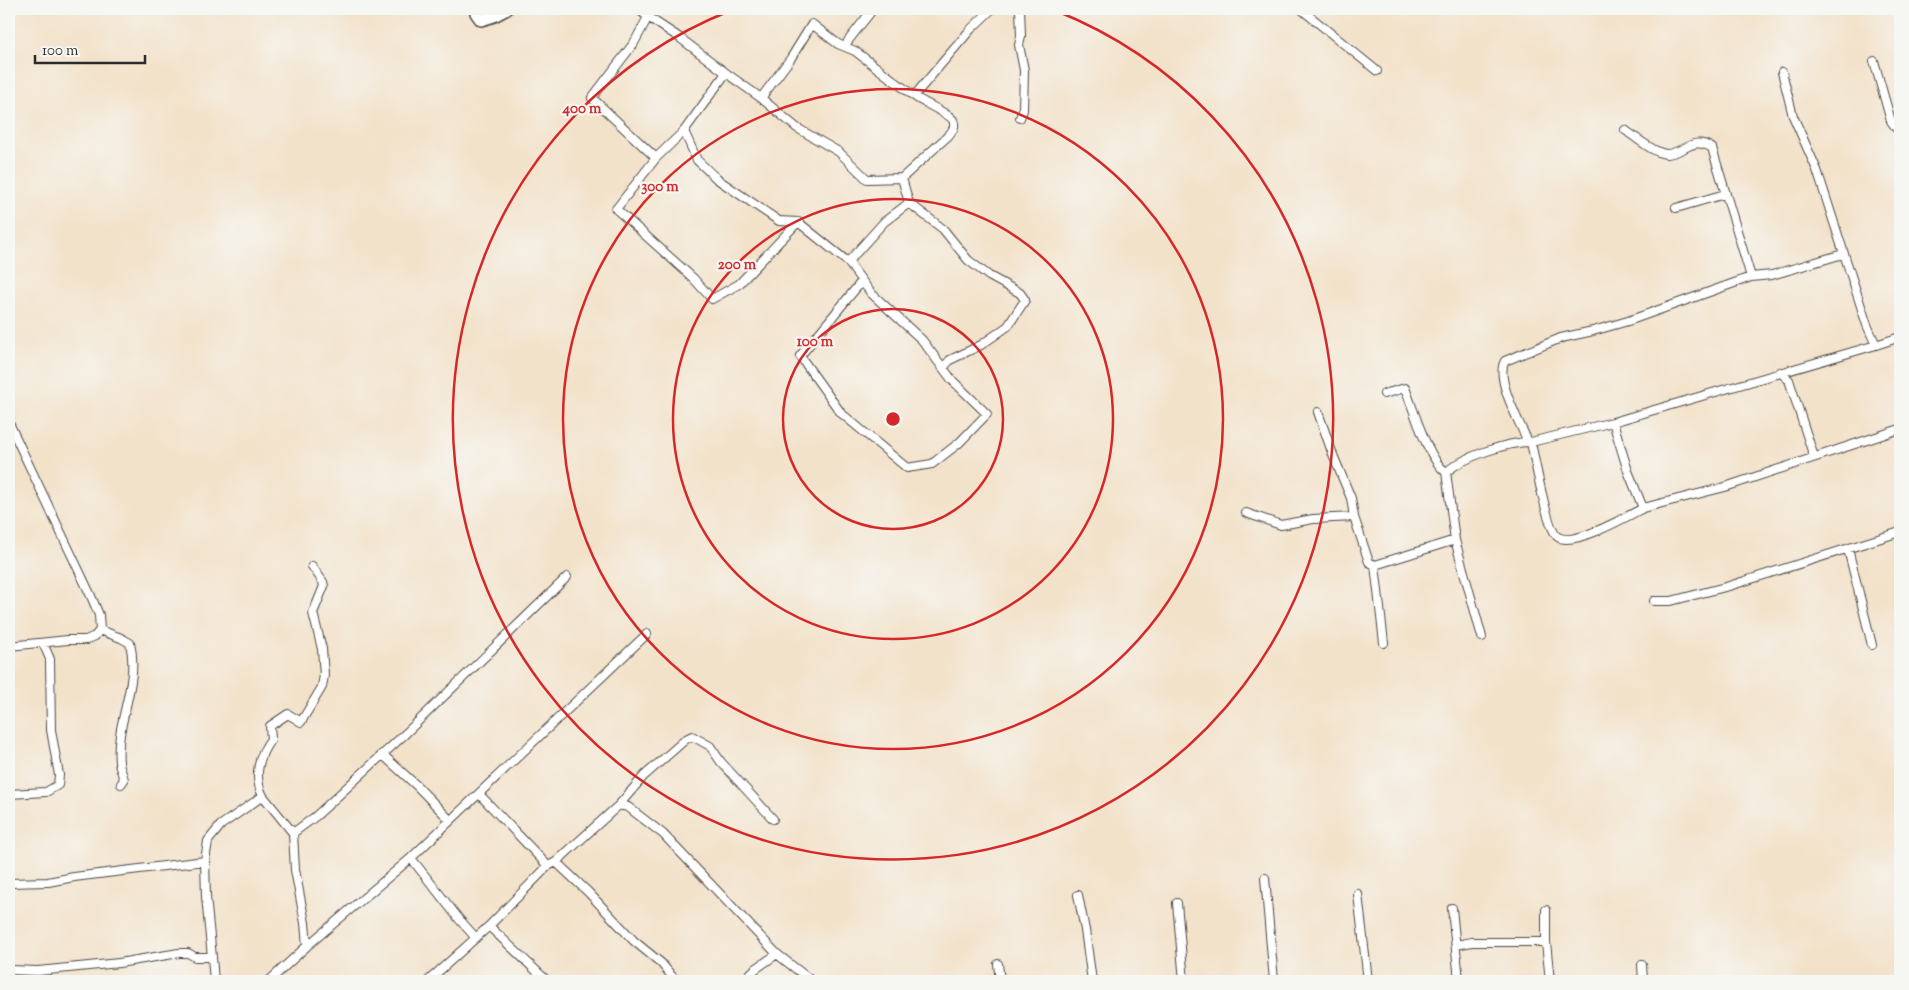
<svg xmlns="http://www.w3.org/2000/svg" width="1909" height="990" font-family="'Sorts Mill Goudy',serif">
<rect width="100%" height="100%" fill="#f6f6f2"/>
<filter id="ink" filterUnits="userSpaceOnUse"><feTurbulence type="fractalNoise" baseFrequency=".02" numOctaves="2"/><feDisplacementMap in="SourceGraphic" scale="10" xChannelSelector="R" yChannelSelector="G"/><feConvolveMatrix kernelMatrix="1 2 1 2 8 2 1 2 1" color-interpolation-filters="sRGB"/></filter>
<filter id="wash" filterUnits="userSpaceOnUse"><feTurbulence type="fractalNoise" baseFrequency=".0096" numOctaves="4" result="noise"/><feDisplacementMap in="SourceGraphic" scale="20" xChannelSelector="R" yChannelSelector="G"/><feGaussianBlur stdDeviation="1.12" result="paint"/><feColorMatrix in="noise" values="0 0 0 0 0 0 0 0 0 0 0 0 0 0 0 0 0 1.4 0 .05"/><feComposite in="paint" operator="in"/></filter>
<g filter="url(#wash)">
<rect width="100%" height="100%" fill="#f3e2ca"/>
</g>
<g filter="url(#ink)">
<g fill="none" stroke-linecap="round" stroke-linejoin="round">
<defs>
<path id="street" d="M638,9L648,17
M1301,9L1377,71
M848,41L873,9
M1874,61L1891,121L1900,133
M1782,72L1793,116L1817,170L1867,325L1876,345L1900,337
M726,73L680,38L648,17L634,43L592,98L656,158L684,131L697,160L717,179L779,221L798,222L848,262L884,222L909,203L902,178L949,135C953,130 956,126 953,120C950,114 921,102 914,96L971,29L992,9
M761,98L797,128L839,152L867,179L902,178
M1020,118L1023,110L1024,70L1019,45L1021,36L1020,9
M1625,130C1635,137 1654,153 1666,154C1684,154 1692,135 1712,148L1751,277L1772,275L1843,254
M684,131L726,73L761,98L791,58L812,24L838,44L855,51L914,96
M656,158L616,209L693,278L712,299L739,284L798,222
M909,203L943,229L968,260L989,276L1020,293L1025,300L1008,326L981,345L950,360L943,368
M1676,208L1725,194
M848,262L871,293L922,340L952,380L987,414L959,443L932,464L907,468L841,413L800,356L862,281
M1780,372L1789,380L1814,457
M1384,394L1405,388C1414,410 1428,460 1446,472
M1318,412L1333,455L1351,498L1354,517L1369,562L1375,565L1455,540
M1613,422L1628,471L1643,508L1725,487L1900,429
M9,423L91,596L99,615L100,630L95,636L86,640H68L9,646
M1528,442C1521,425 1494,378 1505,361L1561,338L1593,331L1628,321L1751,277
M1446,472L1455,540L1482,637
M1446,472C1464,457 1506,442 1531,442
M1643,508C1628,516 1574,547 1558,537C1548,532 1534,457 1531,442L1613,422L1876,345
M1246,513L1281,525L1313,519L1354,517
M1848,549L1872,645
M1375,565L1384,643
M1654,601H1671L1729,586L1900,532
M100,630L121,638L130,643C140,685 115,721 119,762C119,768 123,774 124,780L121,784
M382,754L417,786L450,820
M9,794L46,792L58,785L59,775L51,730L50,659L43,643
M479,794L548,866
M619,805L644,776L686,739L692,736L710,746L721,762L773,819
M293,833L316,816L406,733L567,577
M411,858L459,919L476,938
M205,861L208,841L221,825L263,796
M1265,878L1274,981
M9,883L48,882L74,877L205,861L206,897L212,957
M1358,894L1368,981
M1078,895L1085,930L1092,981
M1177,903L1184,981
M1452,908L1459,981
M1546,910V942L1550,981
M489,926L547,981
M1456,945L1472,942H1546
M307,946L305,923L295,870L293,833L263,796C253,776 259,755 271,739L270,726L288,714L301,722L322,687L324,675L322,649L313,613L324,586L323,582L312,566
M998,964L1000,981
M1642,965L1643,981
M9,970L38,971L119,963L179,953H188L195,957H212L214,981
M269,981L307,946L411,858L647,634
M428,981L489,926L548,866L556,862
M676,981L661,963L634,941L588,892L556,862L619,805L628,807L663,834L777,954L809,979V981
M743,981L754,970L777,954"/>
<path id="secondary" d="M476,9V13L481,20L494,16L507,9"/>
</defs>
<use href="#street" stroke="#494643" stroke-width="10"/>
<use href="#secondary" stroke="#494643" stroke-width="14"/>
<use href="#street" stroke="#fff" stroke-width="8"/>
<use href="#secondary" stroke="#fff" stroke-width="11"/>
</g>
</g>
<g fill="none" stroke="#d62828" stroke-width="2.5">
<circle cx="893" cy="419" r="110"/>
<circle cx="893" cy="419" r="220"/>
<circle cx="893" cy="419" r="330"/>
<path d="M1054 10A440 440 0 1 1 732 10"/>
</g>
<circle cx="893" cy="419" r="8" fill="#d62828" stroke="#f6f6f2" stroke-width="2.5"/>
<g font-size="15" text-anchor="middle" font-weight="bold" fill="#d62828" stroke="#f6f6f2" stroke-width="4.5" stroke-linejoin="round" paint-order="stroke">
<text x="582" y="113">400 m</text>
<text x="660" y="191">300 m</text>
<text x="737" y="269">200 m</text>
<text x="815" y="346">100 m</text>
</g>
<rect width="1909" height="990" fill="none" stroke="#f6f6f2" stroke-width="30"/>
<path d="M35 55v8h110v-8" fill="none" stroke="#2b2b2b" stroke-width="2.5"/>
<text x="42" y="55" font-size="15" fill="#2b2b2b" stroke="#f6f6f2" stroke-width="4" paint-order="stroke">100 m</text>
</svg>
